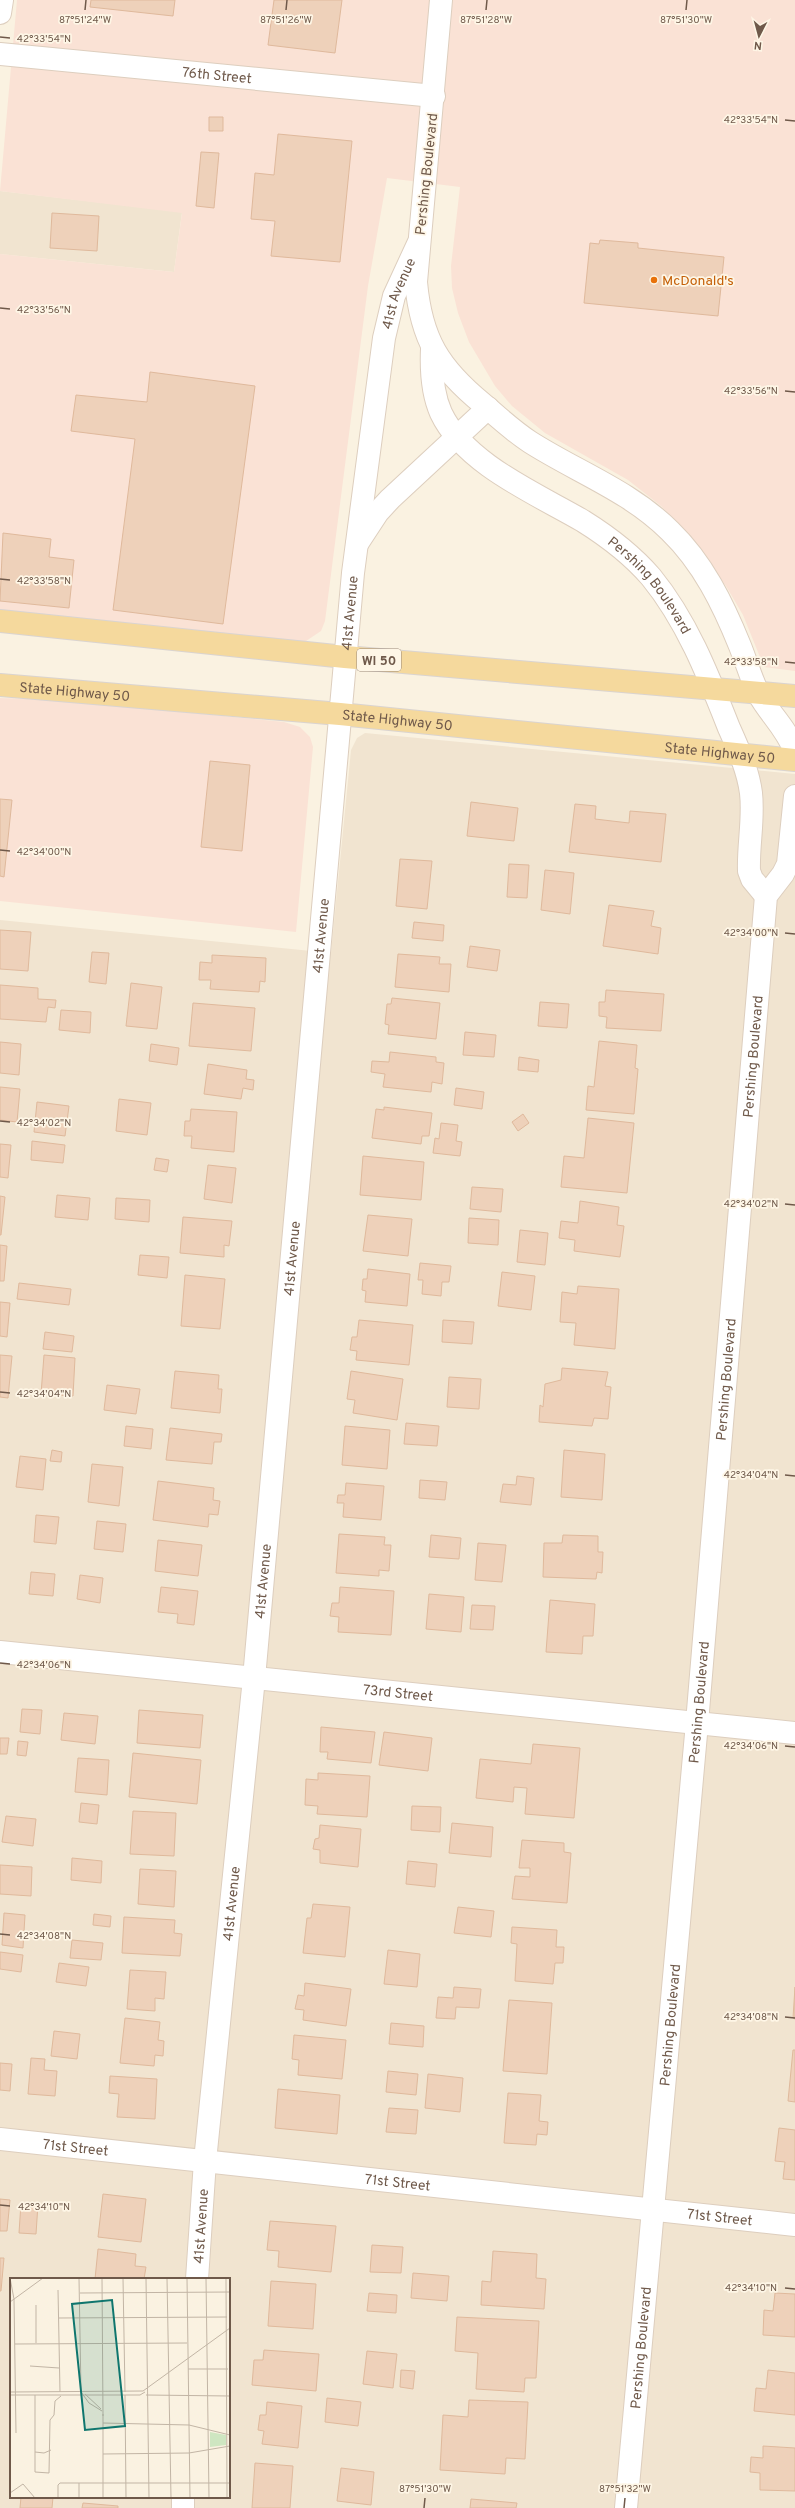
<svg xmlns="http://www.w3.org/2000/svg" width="795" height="2508" font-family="Overpass,sans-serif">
<rect width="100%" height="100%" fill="#faf2e1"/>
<path fill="#f1e4d0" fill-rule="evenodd" d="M0,191L182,212L174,272L0,254Z
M365,733L795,774V2508H0V920L331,953L351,750L357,738ZM11,2279H229V2497H11Z"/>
<path fill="#fae2d5" d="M17,0H795V671L764,667L743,615L726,586L685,531L661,506L628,480L545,433L512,406L495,386L469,342L458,313L452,288L451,266L460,187L387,178L368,286L325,621L321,631L306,641L296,642L0,610V254L174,272L182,213L0,191Z
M0,698L58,700L284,722L300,727L310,737L313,747L296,932L0,901Z"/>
<path fill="#eed1ba" stroke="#dfb99c" d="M91,0H175L173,16L90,7Z
M274,0H342L335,53L268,45Z
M209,117H223V131H209Z
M278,134L352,141L340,262L271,256L275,221L251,219L255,173L274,175Z
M201,152L219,153L214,208L196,206Z
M52,213L99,216L97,251L50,248Z
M600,240L638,243V248L724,257L718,316L584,303L590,243L599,244Z
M150,372L255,386L223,624L113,610L135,439L71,431L76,395L147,402Z
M3,533L51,539L49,557L74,560L69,608L0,601Z
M210,761L250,765L242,851L201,847Z
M0,799L12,800L4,877L0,876Z
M471,802L518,808L514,841L467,836Z
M575,804L596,806L595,819L629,823L630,811L666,814L661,862L569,852Z
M400,859L432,861L427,909L396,906Z
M509,864L529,865L527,898L507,897Z
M545,870L574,873L570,914L541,910Z
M609,905L654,911L651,926L661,928L658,954L603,946Z
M414,922L444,925L443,941L412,938Z
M0,930L31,932L28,971L0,969Z
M470,946L500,950L497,971L467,967Z
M92,952L109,953L106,984L89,982Z
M398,954L440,957L439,964H451L449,992L395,987Z
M212,955L266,958L265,982L260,981L259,992L210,989L211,980H199L200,962L212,963Z
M131,983L162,987L157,1029L126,1026Z
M0,985L38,988V999L56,1000L55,1008L48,1007L46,1022L0,1019Z
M606,990L664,994L661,1031L606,1028L607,1017L599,1016V1002H605Z
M392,998L440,1003L436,1039L388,1034L389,1025L385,1024L387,1004H391Z
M540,1002L569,1004L567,1028L538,1026Z
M193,1003L255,1008L251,1051L189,1046Z
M61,1010L91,1012L90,1033L59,1030Z
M465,1032L496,1035L494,1057L463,1055Z
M599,1041L637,1045L635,1068L638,1069L634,1114L586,1110L588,1086L594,1087Z
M0,1042L21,1044L19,1075L0,1073Z
M151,1044L179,1048L177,1065L149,1061Z
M390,1052L436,1057V1062L444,1063L442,1084L432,1082L431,1092L383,1087L385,1074L371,1072L372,1061L389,1062Z
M519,1057L539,1060L538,1072L518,1070Z
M208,1064L247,1070L246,1079L254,1080L253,1090L243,1088L241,1099L204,1094Z
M0,1087L20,1089L17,1122L0,1120Z
M456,1088L484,1092L482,1109L454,1105Z
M119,1099L151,1103L147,1135L116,1131Z
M37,1102L69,1106L65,1136L34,1132Z
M384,1107L432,1113L429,1136H422L421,1144L372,1138L376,1109L384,1110Z
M191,1109L237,1112L234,1152L191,1148L192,1136H184L185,1121H190Z
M523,1114L529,1123L518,1131L512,1122Z
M588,1118L634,1123L627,1193L561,1187L564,1156L584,1158Z
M441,1123L458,1125L456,1141L462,1142L460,1156L433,1153L435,1138L439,1139Z
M32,1141L65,1145L63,1163L31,1160Z
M0,1144L11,1145L8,1178L0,1177Z
M363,1156L424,1162L421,1200L360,1195Z
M156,1158L169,1160L167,1172L154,1170Z
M208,1165L236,1168L232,1203L204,1199Z
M472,1187L503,1189L501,1212L470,1209Z
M57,1195L90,1198L88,1220L55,1217Z
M0,1196L5,1197L1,1235H0Z
M116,1198L150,1200L149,1222L115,1219Z
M580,1201L619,1207L617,1225L624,1226L620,1257L574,1251L575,1240L559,1238L561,1221L578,1223Z
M368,1215L412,1219L408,1256L363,1251Z
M183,1217L232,1221L229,1246L224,1245V1257L180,1253Z
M469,1218L499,1220L498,1245L468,1243Z
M520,1230L548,1233L545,1265L517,1262Z
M0,1245L7,1246L4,1281H0Z
M140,1255L169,1257L167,1278L138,1275Z
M420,1263L451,1266L449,1282H442L441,1296L422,1294L423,1280H418Z
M368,1269L410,1274L407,1306L365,1302L366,1291L362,1290L363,1279H367Z
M502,1272L535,1276L531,1310L498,1306Z
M185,1275L225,1279L220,1329L181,1326Z
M19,1283L71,1289L69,1305L17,1299Z
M578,1286L619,1289L615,1349L574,1345L576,1323L560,1322L562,1292L577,1294Z
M0,1302L10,1303L7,1337L0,1336Z
M359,1320L413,1325L409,1365L356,1360L357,1351L350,1350L352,1337H357Z
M443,1320L474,1322L472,1344L442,1342Z
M45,1332L74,1336L72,1352L43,1349Z
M0,1355L12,1356L8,1398L0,1397Z
M44,1355L75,1358L73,1396L41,1394Z
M562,1368L608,1372L605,1386L611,1387L608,1419L594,1418L592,1426L539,1422L540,1405L543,1407L545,1384L561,1380Z
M175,1371L219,1375L218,1389H222L220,1413L171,1408Z
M351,1371L403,1379L397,1420L353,1413L355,1400L347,1399Z
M449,1377L481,1379L479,1409L447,1407Z
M107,1385L140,1389L136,1414L104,1410Z
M406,1423L439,1426L437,1446L404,1444Z
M126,1426L153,1429L151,1449L124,1446Z
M345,1426L390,1430L387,1469L342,1465Z
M170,1428L222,1434L221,1442H214L212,1464L166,1460Z
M52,1450L62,1452L61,1462L50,1461Z
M564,1450L605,1454L602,1500L561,1497Z
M20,1456L46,1459L43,1490L16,1487Z
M92,1464L123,1467L119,1506L88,1502Z
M517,1476L534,1478L531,1505L500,1502L503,1484L516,1485Z
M420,1480L447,1482L445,1500L419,1498Z
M158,1481L214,1488L213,1500L220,1501L218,1515L209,1514L208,1527L153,1520Z
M346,1483L384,1486L381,1520L343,1517L344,1503H337L338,1495H345Z
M36,1515L59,1517L56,1544L34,1542Z
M97,1521L126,1524L123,1552L94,1549Z
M339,1534L385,1537L384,1545H391L389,1571L379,1570V1576L336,1573Z
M431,1535L461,1538L459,1559L429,1557Z
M563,1535L598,1536V1552H603L602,1573L597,1572L596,1579L543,1577L544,1543H562Z
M158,1540L202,1545L198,1576L155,1571Z
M478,1543L506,1545L502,1582L475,1580Z
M31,1572L55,1574L53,1596L29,1594Z
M80,1575L103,1578L100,1603L77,1599Z
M161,1587L198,1591L194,1625L177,1623L178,1614L158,1612Z
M340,1587L394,1591L391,1635L338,1632L339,1617L330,1616L332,1603H339Z
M429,1594L464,1597L461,1632L426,1629Z
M550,1600L595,1604L593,1636H583L582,1654L546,1652Z
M472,1605L495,1606L493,1630L470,1629Z
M22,1709L42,1710L40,1734L20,1732Z
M139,1710L203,1715L200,1748L137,1743Z
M64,1713L98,1716L95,1744L61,1740Z
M321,1727L375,1732L371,1763L327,1759L328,1752H320Z
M384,1732L432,1738L428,1771L379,1765Z
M0,1738H9L7,1754H0Z
M18,1741L28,1742L26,1756L17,1755Z
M533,1744L580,1748L574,1818L525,1814L527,1788L514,1787L513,1802L476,1798L480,1759L531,1764Z
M133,1753L201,1760L197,1804L129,1797Z
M78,1758L109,1760L107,1795L75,1792Z
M318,1773L370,1776L367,1817L317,1814L318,1806L305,1805L306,1779L318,1780Z
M81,1803L99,1805L97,1824L79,1822Z
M412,1806L441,1807L440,1832L411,1830Z
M133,1811L176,1813L174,1856L130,1854Z
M6,1816L36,1819L33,1846L2,1842Z
M452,1823L493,1827L491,1857L449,1853Z
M320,1825L361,1829L358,1867L320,1863V1850L313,1849L315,1839L319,1838Z
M522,1840L564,1843V1852L571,1853L567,1903L512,1899L515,1876L530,1877V1868H519Z
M72,1858L102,1861L101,1883L71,1880Z
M408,1861L437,1864L435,1887L406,1884Z
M0,1865L32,1867L31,1896L0,1894Z
M140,1869L176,1871L174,1907L138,1904Z
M313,1904L350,1907L345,1957L303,1953L307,1918H311Z
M458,1907L494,1911L491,1937L454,1933Z
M4,1913L25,1915L23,1948L2,1945Z
M94,1914L111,1916L110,1927L93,1925Z
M124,1917L175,1920L174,1933L182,1934L180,1956L122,1953Z
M512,1927L557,1930L556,1947H564L563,1963H555L553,1984L515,1981L517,1944L511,1943Z
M72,1940L103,1943L101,1960L70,1958Z
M388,1950L420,1954L417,1987L384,1984Z
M0,1952L23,1955L21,1972L0,1969Z
M59,1963L89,1967L86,1986L56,1982Z
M130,1970L166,1972L164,1999L155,1998V2011L127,2009Z
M305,1983L351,1989L346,2026L303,2020L304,2010L295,2009L298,1995L304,1996Z
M454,1987L481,1989L479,2008L456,2007L455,2019L436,2018L438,1997L453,1998Z
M795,1987V2019L793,2018Z
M509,2000L552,2003L547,2074L503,2071Z
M125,2018L160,2022L158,2040L164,2041L163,2056L155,2055L154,2066L120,2063Z
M391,2023L424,2026L423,2047L389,2044Z
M54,2031L80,2034L77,2059L51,2056Z
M294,2035L346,2040L342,2079L298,2075L299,2060L292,2059Z
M793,2050H795V2102L788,2101Z
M31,2058L45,2059L44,2070L57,2071L55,2096L28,2094Z
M0,2063L12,2064L10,2091L0,2090Z
M388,2071L418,2074L416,2095L386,2092Z
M428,2074L463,2078L460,2112L425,2108Z
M110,2076L157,2079L155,2119L117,2117L119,2094L109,2093Z
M278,2089L340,2095L337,2134L275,2128Z
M508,2093L541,2095L539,2121L548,2122L547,2135L537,2134L536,2145L504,2143Z
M389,2108L418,2110L416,2134L386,2132Z
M779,2128L795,2130V2180L783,2179L785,2162L775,2161Z
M103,2194L146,2199L141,2242L98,2237Z
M0,2199L10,2200L7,2231H0Z
M21,2203L38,2204L36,2234L19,2233Z
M270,2221L336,2226L331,2272L278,2267L279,2251L267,2250Z
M372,2245L403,2247L401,2273L370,2272Z
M98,2249L136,2254L135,2266L146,2267L144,2279H95Z
M493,2251L537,2254L536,2278L546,2279L544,2309L481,2305L482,2281L491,2282Z
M0,2258H4L1,2291H0Z
M413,2273L449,2276L447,2301L411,2298Z
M271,2281L316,2284L313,2329L268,2326Z
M369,2293L397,2295L396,2313L367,2311Z
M775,2293L795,2294V2337L763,2335L764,2310L773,2311Z
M457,2317L539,2321L536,2378H525L524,2392L476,2389L478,2353L455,2351Z
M264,2350L319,2354L316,2391L252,2385L254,2360H263Z
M367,2351L397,2354L393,2388L363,2384Z
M401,2370L415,2371L413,2389L400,2387Z
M768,2370L795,2373V2415L754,2411L756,2388L766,2389Z
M327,2398L361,2402L358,2426L325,2422Z
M469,2400L528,2402L525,2459L506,2458L505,2474L440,2470L443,2415L468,2417Z
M267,2402L302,2406L298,2448L262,2444L264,2431L258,2430L260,2415H266Z
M763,2446L795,2448V2491L760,2490V2473L750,2472L751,2457L763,2458Z
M255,2463L293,2466L290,2508H252Z
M341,2468L374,2472L371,2505L337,2501Z
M21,2497H53L52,2508H20Z
M471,2499L517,2503L516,2508H470Z
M83,2503L118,2506V2508H82Z"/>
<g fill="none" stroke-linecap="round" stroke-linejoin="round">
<defs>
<g id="minor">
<path d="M0,13L2,0"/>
<path id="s1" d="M0,54L434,96"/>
<path id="s2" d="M0,1652L795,1733"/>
<path id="s3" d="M0,2139L795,2225"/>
<path id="s4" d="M197,2279L205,2161L254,1678L353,573L384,338L394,296L418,244"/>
<path d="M183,2508V2497"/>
</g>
<g id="tertiary">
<path d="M441,0L416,282C421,339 439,368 483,404C498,417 513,431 530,442C577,472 630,491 670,531C703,563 723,604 740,646C746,661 751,678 758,693C770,715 785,726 795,751"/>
<path id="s5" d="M432,349C431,371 432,393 441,413C465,464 537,494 583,521C607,536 632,555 651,577C687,621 708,675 729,728C738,748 748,770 751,793C754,819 748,845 749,871L752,879L766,896"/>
<path d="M357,544L378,512L390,499L488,408"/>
<path id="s6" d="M626,2508L697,1723L766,896L783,874L788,864L795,796"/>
</g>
<g id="primary">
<path d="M0,621L345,657L795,696"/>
<path id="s7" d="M0,685L340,714L795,760"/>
</g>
</defs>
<use href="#minor" stroke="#ddcebe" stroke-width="24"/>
<use href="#tertiary" stroke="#ddcebe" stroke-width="24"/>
<use href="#primary" stroke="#dad4d0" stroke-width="24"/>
<use href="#minor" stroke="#fff" stroke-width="22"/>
<use href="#tertiary" stroke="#fff" stroke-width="22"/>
<use href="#primary" stroke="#f5d99d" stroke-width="22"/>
</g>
<path fill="none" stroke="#6f594a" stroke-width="1.5" d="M85,10L86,0M286,10L287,0M486,10L487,0M686,10L687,0M0,37L10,38M785,120L795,121M0,308L10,309M785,391L795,392M0,579L10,580M785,662L795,663M0,850L10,851M785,933L795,934M0,1121L10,1122M785,1204L795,1205M0,1392L10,1393M785,1475L795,1476M0,1663L10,1664M785,1746L795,1747M0,1934L10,1935M785,2017L795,2018M0,2205L10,2206M785,2288L795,2289M424,2508L425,2498M624,2508L625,2498"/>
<circle fill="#e8710a" stroke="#fef6e6" stroke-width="1.5" cx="654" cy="280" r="4"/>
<g text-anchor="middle" stroke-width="3.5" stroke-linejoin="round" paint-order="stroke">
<rect fill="#fef6e6" stroke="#9a8879" stroke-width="1" x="357" y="649" width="44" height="22" rx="3"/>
<g font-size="13" font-weight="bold" fill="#6f594a">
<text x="379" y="665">WI 50</text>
</g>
<g font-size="14" fill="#6f594a" stroke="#fef6e6">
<text dy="5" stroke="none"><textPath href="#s1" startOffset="218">76th Street</textPath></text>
<text transform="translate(426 174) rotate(-84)" y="5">Pershing Boulevard</text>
<text dy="5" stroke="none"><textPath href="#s4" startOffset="1997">41st Avenue</textPath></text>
<text dy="5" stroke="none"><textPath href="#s5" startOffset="340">Pershing Boulevard</textPath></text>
<text dy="5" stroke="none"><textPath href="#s4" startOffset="1673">41st Avenue</textPath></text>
<text dy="5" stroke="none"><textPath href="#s7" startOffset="75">State Highway 50</textPath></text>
<text dy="5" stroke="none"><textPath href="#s7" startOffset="399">State Highway 50</textPath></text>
<text dy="5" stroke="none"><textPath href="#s7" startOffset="723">State Highway 50</textPath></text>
<text dy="5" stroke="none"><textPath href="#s4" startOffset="1349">41st Avenue</textPath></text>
<text dy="5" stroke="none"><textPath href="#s6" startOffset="1457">Pershing Boulevard</textPath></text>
<text dy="5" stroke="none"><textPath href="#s4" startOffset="1025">41st Avenue</textPath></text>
<text dy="5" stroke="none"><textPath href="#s6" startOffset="1133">Pershing Boulevard</textPath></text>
<text dy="5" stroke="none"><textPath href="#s4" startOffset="701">41st Avenue</textPath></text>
<text dy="5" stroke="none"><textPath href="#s2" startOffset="400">73rd Street</textPath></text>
<text dy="5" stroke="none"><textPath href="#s6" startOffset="809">Pershing Boulevard</textPath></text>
<text dy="5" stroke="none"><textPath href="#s4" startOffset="377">41st Avenue</textPath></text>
<text dy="5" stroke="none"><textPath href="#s6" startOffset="485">Pershing Boulevard</textPath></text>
<text dy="5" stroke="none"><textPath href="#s3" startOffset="76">71st Street</textPath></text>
<text dy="5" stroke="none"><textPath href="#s3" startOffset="400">71st Street</textPath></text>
<text dy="5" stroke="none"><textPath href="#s3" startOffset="724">71st Street</textPath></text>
<text dy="5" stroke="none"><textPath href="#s4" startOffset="53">41st Avenue</textPath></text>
<text dy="5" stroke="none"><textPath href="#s6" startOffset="161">Pershing Boulevard</textPath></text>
</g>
<g font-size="14" fill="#c56008" stroke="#fef6e6" text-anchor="start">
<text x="662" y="285">McDonald's</text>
</g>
</g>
<g transform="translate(10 2278)">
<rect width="220" height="220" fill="#faf2e1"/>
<path d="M200,154L216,157V167L200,169Z" fill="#cee6c1"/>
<path fill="none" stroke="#c2b5a5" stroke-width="1" d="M0,0L4,21L6,155M69,0L71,114L79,125L92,133M92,0L93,138M113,0L115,114M136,0L139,220M157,0L161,220M177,0L180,220M196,0L199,220M216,0L217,220M48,12L50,114M70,15L220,14M0,24L33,0M26,27V65M49,40L217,39M5,66L177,65M20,88L49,90M178,91H218M0,114L133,113L220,50M75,116L91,131M0,117H130L135,114M25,117V194L39,195L40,142L44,137L45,123L51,118M115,117L116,220M136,117L220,118M93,136V220M93,145L179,147L220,157M25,174L34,175L41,172M93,176L179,175L220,168M69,205V220M0,215L13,206L25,220M48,220V207L50,205H220"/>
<path fill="#0f766e" fill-opacity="0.15" stroke="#0f766e" stroke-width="2" d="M102,22L115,148L75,152L62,26Z"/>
<rect width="220" height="220" fill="none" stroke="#6f594a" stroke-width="2"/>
</g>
<g font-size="10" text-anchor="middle" fill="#6f594a" stroke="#fef6e6" stroke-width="3.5" stroke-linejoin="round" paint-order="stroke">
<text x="85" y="23">87°51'24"W</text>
<text x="286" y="23">87°51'26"W</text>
<text x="486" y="23">87°51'28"W</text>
<text x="686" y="23">87°51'30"W</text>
<text x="44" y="42">42°33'54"N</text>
<text x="751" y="123">42°33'54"N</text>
<text x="44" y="313">42°33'56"N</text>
<text x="751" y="394">42°33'56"N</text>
<text x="44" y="584">42°33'58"N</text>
<text x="751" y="665">42°33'58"N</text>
<text x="44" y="855">42°34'00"N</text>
<text x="751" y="936">42°34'00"N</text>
<text x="44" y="1126">42°34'02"N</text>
<text x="751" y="1207">42°34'02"N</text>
<text x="44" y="1397">42°34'04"N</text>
<text x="751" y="1478">42°34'04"N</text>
<text x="44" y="1668">42°34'06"N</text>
<text x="751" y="1749">42°34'06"N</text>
<text x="44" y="1939">42°34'08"N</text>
<text x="751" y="2020">42°34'08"N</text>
<text x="44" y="2210">42°34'10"N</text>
<text x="751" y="2291">42°34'10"N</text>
<text x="425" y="2492">87°51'30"W</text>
<text x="625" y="2492">87°51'32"W</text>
</g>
<g transform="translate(759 36) rotate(186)" stroke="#fef6e6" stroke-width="3" paint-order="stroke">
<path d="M0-3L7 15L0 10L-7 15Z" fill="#6f594a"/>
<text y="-6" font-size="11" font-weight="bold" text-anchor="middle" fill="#6f594a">N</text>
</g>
</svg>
